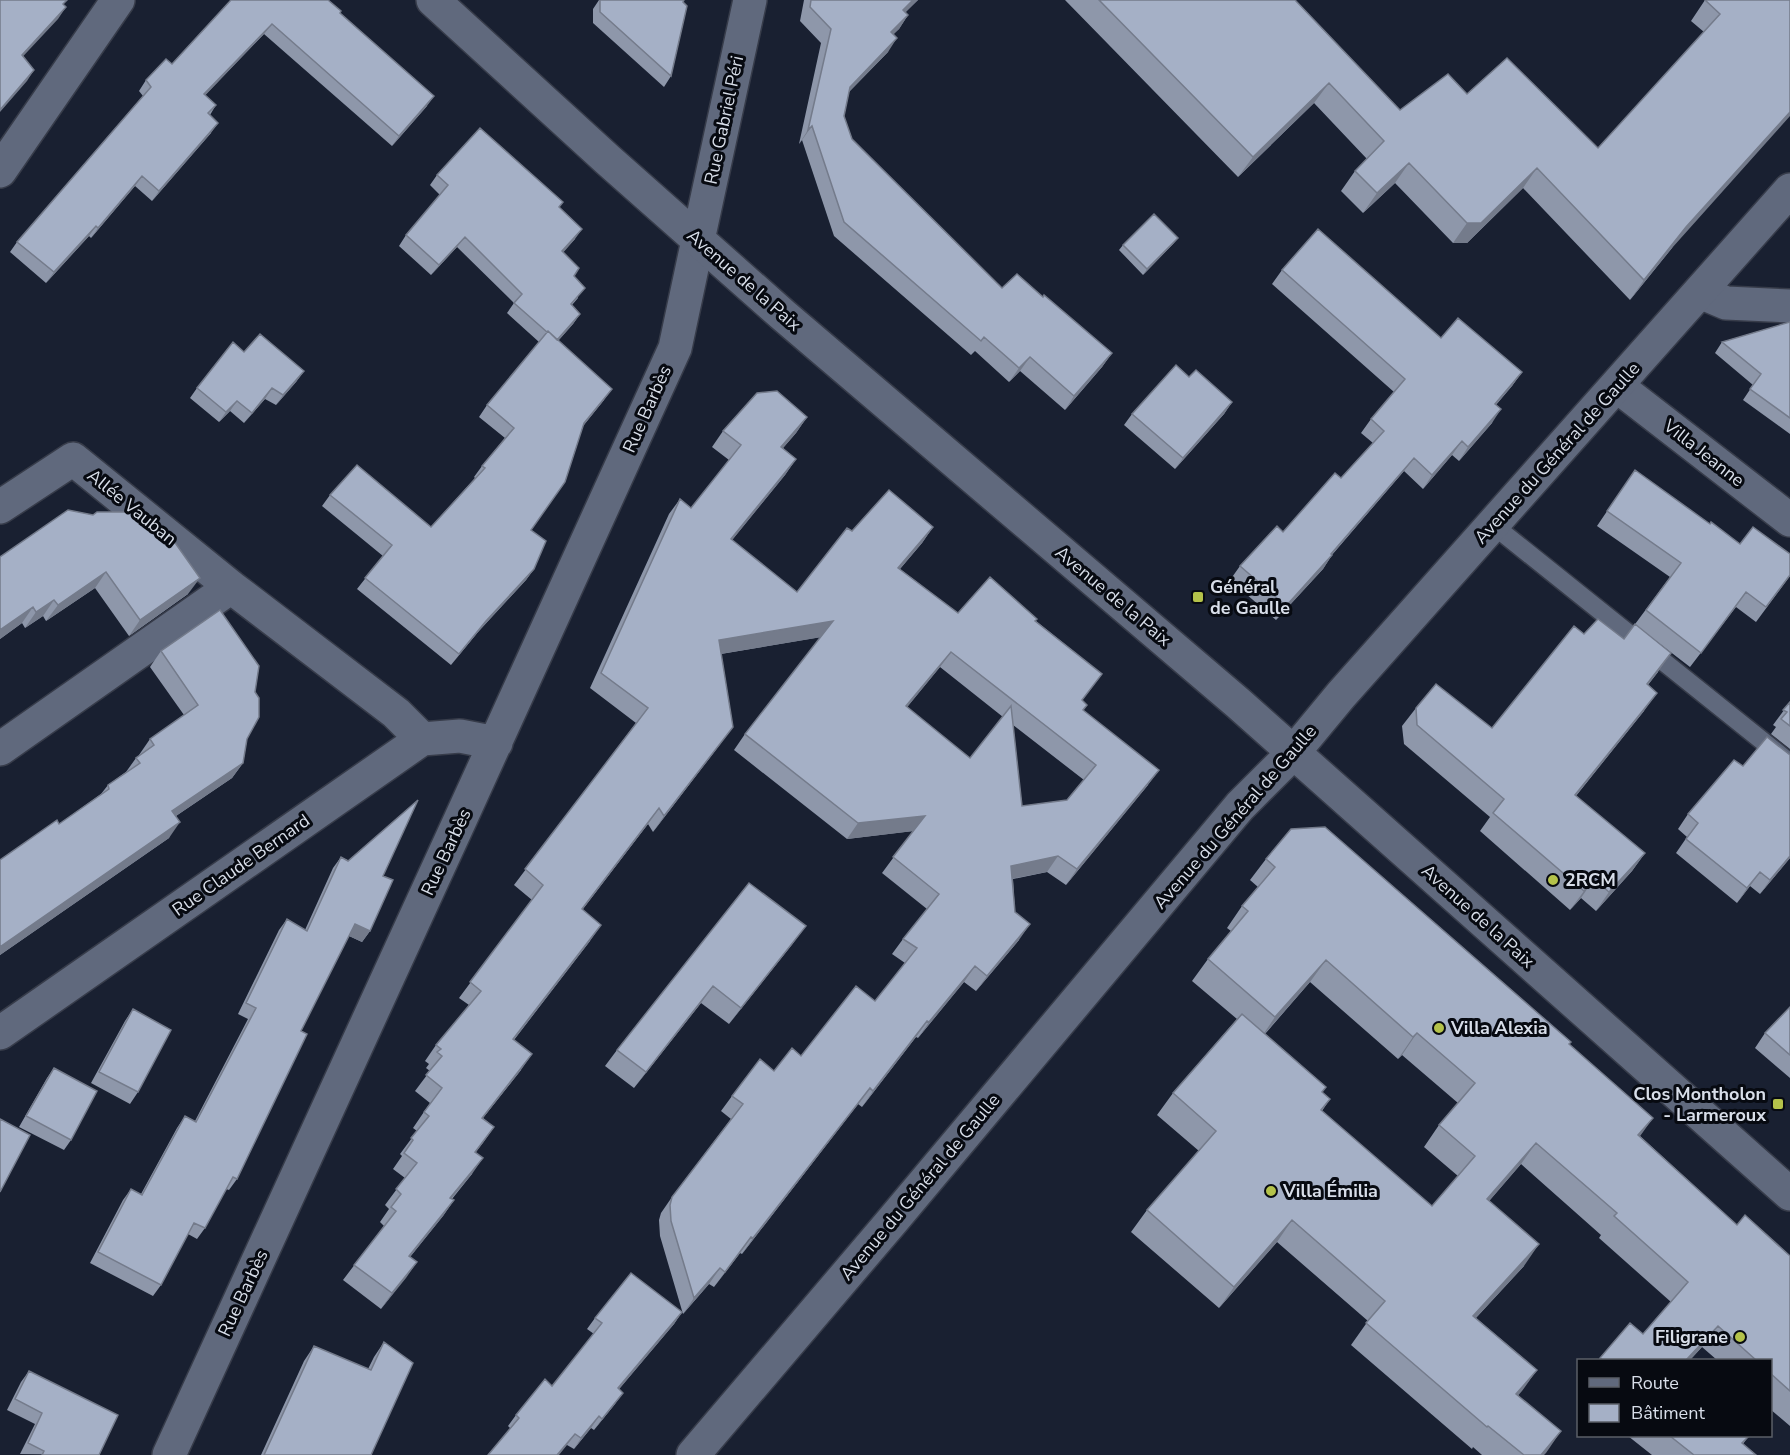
<svg xmlns="http://www.w3.org/2000/svg" width="1790" height="1455" font-family="'Nunito Sans',sans-serif">
<rect width="100%" height="100%" fill="#192031"/>
<g fill="none" stroke-linecap="round" stroke-linejoin="round">
<defs>
<path id="lane" d="M1493,525L1790,763"/>
<path id="street" d="M0,171L118,0
M1700,292L1726,303L1790,306
M1617,386L1790,520
M0,507L73,459L231,587L396,713L422,739
M0,749L231,587
M0,1033L422,739L460,736L496,743
M169,1455L461,818L675,348L698,240"/>
<path id="secondary" d="M433,0L608,160L783,315L1238,703L1790,1194
M698,240L750,0
M693,1455L893,1220L1240,806L1293,753L1341,695L1790,190"/>
</defs>
<use href="#lane" stroke="#373c4a" stroke-width="21"/>
<use href="#street" stroke="#373c4a" stroke-width="36"/>
<use href="#secondary" stroke="#373c4a" stroke-width="36"/>
<use href="#lane" stroke="#60697d" stroke-width="18"/>
<use href="#street" stroke="#60697d" stroke-width="33"/>
<use href="#secondary" stroke="#60697d" stroke-width="33"/>
</g>
<path fill="#8e97aa" fill-rule="evenodd" d="M231,0L340,13L427,106L392,146L264,34L205,95L216,105L210,115L211,133L152,201L135,186L91,238L89,236L46,283L10,252L17,242L143,96L139,91L146,80L172,64Z
M599,0H684L671,76L664,87L593,23V9Z
M804,0H918L905,12L908,15L899,29L893,34L888,52L849,92L844,116L852,139L1002,288L1043,297L1112,353L1102,367L1065,410L1020,371L1009,382L975,351L971,355L834,236L802,140L799,144L821,43L800,21Z
M1065,0H1295L1400,110L1467,94L1598,148L1704,32L1691,21L1705,0H1790L1672,248L1630,300L1523,188L1467,243H1453L1395,183L1363,213L1341,191L1355,171L1367,159L1314,103L1238,177Z
M437,175L559,207L575,239L563,252L574,276L578,298L572,305L580,314L573,324L558,341L604,400L583,426L531,530L534,569L526,580L478,632L451,665L357,589L383,556L322,506L330,495L431,527L475,478L474,477L482,466L505,438L479,417L487,405L539,342L507,313L514,303L457,247L431,275L399,246L406,235L440,195L430,185Z
M1178,238L1173,244L1143,275L1119,250L1123,245Z
M1282,270L1522,372L1512,386L1496,405L1492,423L1459,461L1452,455L1423,489L1404,471L1332,555L1323,569L1276,620L1230,580L1240,566L1283,532L1341,478L1373,443L1361,433L1371,419L1394,392L1272,284Z
M1790,322V434L1743,400L1753,385L1715,353L1722,342Z
M244,352L304,371L296,382L276,405L265,399L244,423L230,411L219,422L190,398L197,388Z
M1189,377L1232,402L1224,414L1175,469L1124,425L1132,414Z
M807,417L796,433L783,448L796,459L785,475L732,540L797,592L852,531L933,527L922,543L900,569L958,613L1036,621L1102,674L1082,700L1083,711L1148,785L1066,885L1047,872L1013,879L1015,912L1019,940L976,991L964,982L918,1038L916,1037L862,1107L858,1104L742,1254L740,1253L714,1287L709,1284L683,1314L660,1236L659,1220L661,1213L672,1197L731,1119L721,1111L732,1096L801,1056L875,1001L905,963L892,954L903,939L927,909L882,873L913,831L847,839L734,750L745,734L821,637L721,654V743L653,832L648,824L583,909L590,941L514,1040L521,1070L483,1118L494,1127L476,1152L472,1174L452,1199L454,1200L443,1216L410,1257L417,1262L381,1309L343,1280L384,1226L380,1222L389,1209L385,1205L405,1178L393,1169L402,1156L400,1154L417,1131L413,1128L430,1103L415,1091L430,1071L426,1068L429,1064L425,1061L436,1045L469,1005L459,998L532,900L514,885L636,723L590,688L669,514L680,499L691,508L729,460L712,447L723,431ZM940,667L1003,717L970,758L907,707ZM1013,725L1084,780L1067,800L1022,806Z
M1635,470L1710,524L1790,576L1756,622L1736,607L1690,667L1651,637L1658,672L1648,685L1644,711L1576,796L1645,853L1632,871L1596,911L1581,898L1570,910L1480,831L1490,817L1404,744L1402,726L1416,708L1492,728L1584,634L1624,639L1670,577L1597,526Z
M139,524L188,594L129,636L95,588L46,621L43,616L25,628L22,623L0,639V557Z
M161,651L247,739L243,763L232,778L176,816L169,838L0,955V860L59,824L101,794L108,785L126,772L136,758L139,756V755L150,739L184,715L150,667Z
M1790,702V749L1771,734L1776,727L1773,725Z
M1688,814L1790,858L1760,894L1750,886L1737,903L1676,853L1687,837L1678,829Z
M341,857L383,876L370,931L362,942L349,936L301,1031L237,1179L229,1190L226,1189L205,1228L197,1239L188,1234L161,1285L153,1296L90,1263L123,1200L131,1189L141,1194L177,1128L185,1116L195,1121L248,1019L238,1014L279,930L287,919L305,930L333,868Z
M1266,859L1569,1044L1640,1136L1737,1225L1790,1256V1426L1770,1409V1360H1717L1702,1347L1690,1360H1598L1600,1358L1643,1334L1671,1302L1599,1238L1601,1235L1521,1164L1489,1201L1524,1266L1476,1318L1537,1370L1518,1395L1544,1455H1482L1473,1447L1472,1449L1351,1345L1368,1321L1277,1242L1219,1308L1131,1232L1147,1210L1199,1151L1157,1115L1173,1093L1237,1019L1192,981L1208,959L1231,931L1227,928L1242,906L1258,887L1250,880ZM1310,982L1398,1059L1402,1055L1458,1103L1439,1125L1424,1147L1458,1176L1432,1206L1322,1111L1330,1099L1322,1092L1326,1087L1265,1034Z
M749,883L794,942L729,1024L701,1003L634,1088L605,1066L617,1050Z
M1790,1007V1078L1755,1048L1765,1033Z
M133,1009L138,1092L130,1104L91,1083L125,1021Z
M54,1068L71,1140L64,1150L19,1127L47,1078Z
M682,1312L674,1324L619,1389L615,1404L594,1430L591,1428L574,1449L567,1445L510,1428L508,1426L516,1415L552,1386L594,1334L587,1329L595,1318Z
M384,1342L371,1455H261L304,1361L314,1346L368,1369L374,1357Z
M29,1371L99,1455L20,1454L35,1424L7,1410L21,1382Z
M1628,1436H1746L1748,1437L1743,1444L1756,1455H1652Z"/>
<path fill="#747b8b" d="M913,0H918L894,24L903,10Z
M66,7L58,19L14,66L22,55Z
M908,15L899,29L882,46L891,32Z
M272,24L264,34L197,104L204,94Z
M897,38L888,52L840,101L850,87Z
M34,70L27,81L0,112V110Z
M1329,83L1314,103L1238,177L1253,157Z
M434,96L427,106L392,146L399,136Z
M1790,112V116L1672,248L1630,300L1644,280L1686,227Z
M218,123L211,133L152,201L159,191Z
M812,126L802,140L799,144L808,130Z
M1409,163L1395,183L1363,213L1377,193Z
M1537,168L1523,188L1467,243H1453L1467,223Z
M142,176L135,186L91,238L98,228Z
M96,226L89,236L46,283L54,272Z
M582,229L575,239L555,262L562,251Z
M465,237L457,247L431,275L439,265Z
M1178,238L1173,244L1143,275L1147,269Z
M580,314L573,324L549,351L556,341Z
M1112,353L1102,367L1065,410L1074,396Z
M1030,357L1020,371L1009,382L1019,368Z
M304,371L296,382L276,405L283,395Z
M1522,372L1512,386L1485,417L1495,404Z
M272,388L265,399L244,423Z
M612,389L604,400L576,435L584,423Z
M237,401L230,411L219,422L226,412Z
M1232,402L1224,414L1175,469L1183,458Z
M1501,409L1492,423L1459,461L1468,447Z
M807,417L796,433L770,463L781,447Z
M1462,441L1452,455L1423,489L1432,475Z
M1414,458L1404,471L1321,567L1331,554Z
M796,459L785,475L720,555L731,539Z
M933,527L922,543L887,584L898,568Z
M1332,555L1323,569L1276,620L1286,606Z
M534,569L526,580L478,632L451,665L486,621Z
M106,572L95,588L46,621L58,605Z
M200,578L188,594L129,636L140,620Z
M54,600L43,616L25,628L36,612Z
M33,607L22,623L0,639V630Z
M833,621L822,637L708,656L719,640Z
M951,652L940,667L895,722L906,706Z
M1671,653L1658,672L1633,703L1647,684Z
M1657,693L1644,711L1561,814L1575,795Z
M733,727L721,743L653,832L664,816Z
M243,763L232,778L161,826L172,811Z
M1159,770L1148,785L1066,885L1077,869Z
M659,808L648,824L571,924L582,909Z
M925,816L914,831L847,839L858,823Z
M180,822L169,838L0,955V947Z
M1645,853L1632,871L1596,911L1609,892Z
M1058,856L1047,872L1000,881L1011,866Z
M1790,856V858L1760,894L1770,880Z
M1760,872L1750,886L1737,903L1747,888Z
M1594,879L1581,898L1570,910L1584,891Z
M355,924L370,931L362,942L347,935Z
M1030,924L1019,940L976,991L987,976Z
M601,925L590,941L502,1055L513,1039Z
M806,926L794,942L729,1024L741,1008Z
M1326,960L1310,982L1260,1039L1275,1017Z
M975,966L964,982L918,1038L929,1022Z
M713,986L701,1003L634,1088L646,1072Z
M927,1021L916,1037L862,1107L873,1091Z
M1417,1033L1402,1055L1398,1059L1413,1037Z
M532,1054L521,1070L471,1133L482,1118Z
M870,1088L858,1104L742,1254L753,1238Z
M1653,1118L1638,1139V1135Z
M494,1127L483,1143L464,1167L475,1152Z
M1536,1143L1521,1164L1472,1221L1487,1199Z
M483,1158L472,1174L439,1213L450,1198Z
M454,1200L443,1216L398,1272L409,1256Z
M1292,1220L1277,1242L1219,1308L1234,1287Z
M751,1237L740,1253L714,1287L725,1272Z
M1539,1244L1524,1266L1458,1337L1473,1316Z
M417,1262L406,1278L381,1309L392,1293Z
M720,1268L709,1284L683,1314L694,1298Z
M682,1312L674,1324L610,1400L618,1388Z
M1718,1326L1702,1347L1690,1360H1686Z
M1537,1370L1522,1391L1501,1415L1516,1394Z
M623,1393L615,1404L594,1430L602,1419Z
M599,1416L591,1428L574,1449L581,1438Z
M1561,1431L1546,1453L1544,1455H1541Z
M575,1434L567,1445L559,1455H557Z"/>
<path fill="#a5b0c6" stroke="#747b8b" stroke-width="1.5" fill-rule="evenodd" d="M0,0H67L63,4L66,7L22,55L34,70L0,110Z
M231,0H328L341,11L340,13L434,96L399,136L272,24L204,94L216,105L208,113L218,123L159,191L142,176L98,228L96,226L54,272L17,242L151,87L146,80L166,59L172,64Z
M600,0H684L683,2L687,6L671,76L600,12Z
M811,0H913L903,10L908,15L891,32L897,38L850,87L844,116L852,139L1002,288L1017,274L1043,297L1044,295L1112,353L1074,396L1030,357L1019,368L984,337L981,341L844,222L812,126L808,130L831,29L810,7Z
M1099,0H1295L1400,110L1448,74L1467,94L1507,58L1598,148L1720,14L1705,0H1790V112L1686,227L1644,280L1537,168L1481,223H1467L1409,163L1377,193L1355,171L1384,141L1329,83L1253,157Z
M480,128L563,202L559,207L582,229L562,251L579,268L574,276L585,288L571,304L580,314L557,340L548,331L547,332L514,303L522,294L465,237L439,265L406,235L448,185L437,175Z
M1154,214L1178,238L1147,269L1123,245Z
M1318,229L1441,338L1458,318L1522,372L1495,404L1501,409L1468,447L1462,441L1432,475L1414,458L1331,554L1332,555L1286,606L1240,566L1277,526L1283,532L1335,473L1341,478L1384,431L1371,419L1405,379L1282,270Z
M1790,322V418L1750,389L1761,374L1722,342Z
M548,331L612,389L584,423L565,482L531,530L546,541L534,569L486,621L459,654L365,578L392,545L330,495L357,465L431,527L485,468L482,466L514,428L487,405Z
M260,334L304,371L283,395L272,388L252,413L237,401L226,412L197,388L233,342L244,352Z
M1176,365L1189,377L1196,370L1232,402L1183,458L1132,414Z
M777,391L807,417L781,447L796,459L731,539L797,592L847,528L852,531L889,490L933,527L898,568L958,613L990,577L1037,619L1035,621L1102,674L1082,700L1087,705L1083,710L1159,770L1077,869L1058,856L1011,866L1015,912L1030,924L987,976L975,966L929,1022L927,1021L873,1091L870,1088L753,1238L751,1237L725,1272L720,1268L694,1298L671,1221L670,1205L672,1197L743,1104L732,1096L760,1059L774,1071L792,1048L801,1056L856,986L875,1001L917,948L903,939L939,894L893,857L925,816L858,823L745,734L833,621L719,640L733,727L664,816L659,808L582,909L601,925L513,1039L532,1054L482,1118L494,1127L475,1152L483,1158L450,1198L454,1200L409,1256L417,1262L392,1293L354,1265L396,1211L391,1207L401,1194L396,1189L417,1163L404,1153L413,1140L411,1138L429,1116L424,1112L442,1088L426,1075L442,1056L437,1052L441,1049L436,1045L481,991L470,982L543,885L525,869L648,708L601,673L680,499L691,508L741,445L723,431L757,393ZM951,652L1096,765L1067,800L1022,806L1011,706L970,758L906,706Z
M1635,470L1710,524L1711,522L1740,544L1753,527L1790,554V575L1766,607L1746,592L1701,653L1646,610L1681,563L1607,511Z
M68,510L93,515L97,512H131L139,524L158,527L171,537L200,578L140,620L106,572L58,605L54,600L36,612L33,607L0,630V557Z
M220,610L259,666L255,692L259,698V717L247,739L243,763L172,811L180,822L0,947V860L57,820L59,824L109,789L108,785L140,763L136,758L154,745L150,739L198,705L161,651Z
M1598,619L1624,639L1635,624L1671,653L1647,684L1657,693L1575,795L1645,853L1609,892L1594,879L1584,891L1493,813L1504,799L1417,725L1416,708L1436,684L1492,728L1574,626L1584,634Z
M1790,702V726L1781,719L1787,712L1783,710Z
M1767,737L1790,755V856L1770,880L1760,872L1747,888L1686,839L1698,823L1688,814L1734,760L1743,766Z
M418,800L383,876L393,880L370,931L355,924L301,1031L307,1034L237,1179L233,1177L205,1228L194,1223L161,1285L98,1252L131,1189L142,1195L185,1116L196,1122L256,1008L246,1003L287,919L307,931L341,857L348,861Z
M1325,827L1540,1015L1571,1042L1569,1044L1653,1118L1638,1135L1737,1225L1745,1215L1790,1256V1391L1770,1373V1360H1756L1718,1326L1686,1360H1603L1600,1358L1630,1323L1643,1334L1688,1282L1614,1216L1617,1213L1536,1143L1487,1199L1539,1244L1473,1316L1537,1370L1516,1394L1561,1431L1541,1455H1524L1488,1426L1487,1427L1366,1323L1385,1301L1292,1220L1234,1287L1147,1210L1216,1131L1173,1093L1242,1014L1326,1087L1322,1092L1330,1099L1321,1110L1432,1206L1475,1156L1439,1125L1475,1083L1417,1033L1413,1037L1326,960L1275,1017L1208,959L1248,911L1242,906L1275,867L1266,859L1291,829Z
M749,883L806,926L741,1008L713,986L646,1072L617,1050Z
M1790,1007V1055L1765,1033Z
M133,1009L171,1030L138,1092L99,1072Z
M54,1068L97,1091L71,1140L26,1116Z
M0,1119L30,1135L0,1192Z
M631,1273L682,1312L618,1388L623,1393L602,1419L599,1416L581,1438L575,1434L557,1455H488L519,1418L516,1415L545,1379L552,1386L602,1323L595,1318Z
M384,1342L413,1363L371,1455H264L314,1346L371,1370Z
M29,1371L118,1415L99,1455H42L44,1451L28,1443L42,1413L15,1399Z
M1670,1436H1746L1748,1437L1742,1443L1756,1455H1694Z"/>
<g fill="#b4c24a" stroke="#070a11" stroke-width="2">
<rect x="1192" y="591" width="12" height="12" rx="3"/>
<circle cx="1553" cy="880" r="6"/>
<circle cx="1439" cy="1028" r="6"/>
<rect x="1772" y="1098" width="12" height="12" rx="3"/>
<circle cx="1271" cy="1191" r="6"/>
<circle cx="1740" cy="1337" r="6"/>
</g>
<g text-anchor="middle" stroke-width="6" stroke-linejoin="round" paint-order="stroke">
<g font-size="18" fill="#d8dee9" stroke="#070a11">
<text transform="translate(724 120) rotate(-78)" y="6">Rue Gabriel Péri</text>
<text transform="translate(744 280) rotate(41)" y="6">Avenue de la Paix</text>
<text transform="translate(647 409) rotate(-66)" y="6">Rue Barbès</text>
<text transform="translate(1557 453) rotate(-48)" y="6">Avenue du Général de Gaulle</text>
<text transform="translate(1704 453) rotate(38)" y="6">Villa Jeanne</text>
<text transform="translate(132 507) rotate(39)" y="6">Allée Vauban</text>
<text transform="translate(1113 596) rotate(40)" y="6">Avenue de la Paix</text>
<text transform="translate(1235 817) rotate(-49)" y="6">Avenue du Général de Gaulle</text>
<text transform="translate(446 852) rotate(-65)" y="6">Rue Barbès</text>
<text transform="translate(241 865) rotate(-35)" y="6">Rue Claude Bernard</text>
<text transform="translate(1478 916) rotate(42)" y="6">Avenue de la Paix</text>
<text transform="translate(920 1187) rotate(-50)" y="6">Avenue du Général de Gaulle</text>
<text transform="translate(243 1293) rotate(-65)" y="6">Rue Barbès</text>
</g>
<g font-size="18" font-weight="bold" fill="#d8dee9" stroke="#070a11" text-anchor="start">
<text x="1210" y="593">Général<tspan x="1210" dy="21">de Gaulle</tspan></text>
<text x="1565" y="886">2RCM</text>
<text x="1451" y="1034">Villa Alexia</text>
<text x="1766" y="1100" text-anchor="end">Clos Montholon<tspan x="1766" dy="21">- Larmeroux</tspan></text>
<text x="1283" y="1197">Villa Émilia</text>
<text x="1728" y="1343" text-anchor="end">Filigrane</text>
</g>
</g>
<rect x="1577" y="1359" width="195" height="78" fill="#070a11" stroke="#5b5f67" stroke-width="1.5"/>
<rect x="1589" y="1378" width="30" height="9" fill="#60697d" stroke="#5b5f67" stroke-width="1.5"/>
<text x="1631" y="1389" font-size="18" fill="#d8dee9">Route</text>
<rect x="1589" y="1404" width="30" height="18" fill="#a5b0c6" stroke="#5b5f67" stroke-width="1.5"/>
<text x="1631" y="1419" font-size="18" fill="#d8dee9">Bâtiment</text>
</svg>
